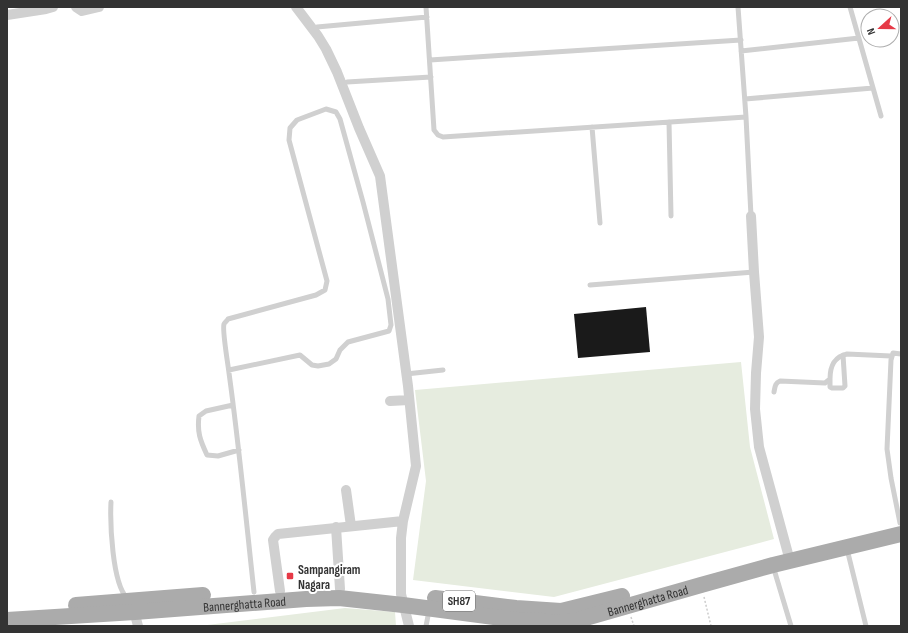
<svg xmlns="http://www.w3.org/2000/svg" width="908" height="633" font-family="'Sofia Sans Condensed',sans-serif">
<rect width="100%" height="100%" fill="#fff"/>
<path fill="#e6ecdf" d="M741,362L750,447L774,539L554,597L413,580L426,481L415,390Z
M345,608L395,612L396,626H199Z"/>
<path fill="#1a1a1a" d="M646,307L650,352L578,358L574,314Z"/>
<g fill="none" stroke-linecap="round" stroke-linejoin="round">
<path stroke="#cdcdcd" stroke-width="1.5" stroke-dasharray="2 2" stroke-linecap="butt" d="M704,597L711,626
M631,617L634,626"/>
<path stroke="#d0d0d0" stroke-width="5" d="M426,7L434,130L438,135L443,137L746,117
M738,7L746,117L751,216
M850,7L881,116
M317,27L427,17
M741,51L859,38
M430,60L741,40
M347,82L431,77
M745,99L873,88
M669,122L671,216
M592,127L600,223
M590,285L754,272
M229,370L300,355L312,365L318,366L329,364L336,359L340,350L348,342L389,331L391,325L388,299L363,202L340,119L336,112L326,109L297,120L290,128L289,140L327,281L325,290L316,295L228,319C227,321 225,322 224,324C222,330 228,364 229,373C239,445 246,519 254,592
M406,374L443,370
M830,379V387L832,388H843L845,386L843,355
M774,392C775,387 775,383 780,381L825,383L830,379C830,366 834,357 847,354L891,356
M233,405L206,411L199,416C197,432 200,440 207,455L218,456L239,450
M111,502C110,522 112,583 127,598
M900,523L891,478L887,449L891,360L893,353L901,354
M847,549L866,626
M773,566L791,626
M426,626L429,611"/>
<path stroke="#d0d0d0" stroke-width="10" d="M76,7L82,11L99,7
M296,7L318,36L326,49L337,72L359,128L380,176L408,386L416,466L403,521L401,538V594L409,626
M7,15L46,9L53,7
M751,216L754,272L759,337L756,373L755,409L759,447L790,561
M390,401L409,400
M346,490L351,526
M336,527L340,589
M280,591L273,540L275,537L278,534L403,521
M133,607L138,626"/>
<g stroke="#ababab" stroke-width="16">
<path d="M435,598L516,608L561,611L622,596"/>
<path d="M76,605L203,595"/>
<path id="s1" d="M7,620L135,612L306,599L339,598L403,605L517,620L543,621L552,623L575,621L701,585L773,565L901,534"/>
</g>
</g>
<rect fill="#e63946" stroke="#fff" stroke-width="1.5" x="286" y="572" width="8" height="8" rx="2"/>
<g text-anchor="middle" stroke-width="4" stroke-linejoin="round" paint-order="stroke">
<rect fill="#fff" stroke="#707070" stroke-width="1" x="443" y="591" width="32" height="20" rx="3"/>
<g font-size="12" font-weight="bold" fill="#333">
<text x="459" y="605">SH87</text>
</g>
<g font-size="13" font-weight="bold" fill="#333" stroke="#fff" text-anchor="start">
<text x="298" y="574">Sampangiram<tspan x="298" dy="15">Nagara</tspan></text>
</g>
<g font-size="13" fill="#333" stroke="#fff">
<text dy="5" stroke="none"><textPath href="#s1" startOffset="646">Bannerghatta Road</textPath></text>
<text dy="5" stroke="none"><textPath href="#s1" startOffset="238">Bannerghatta Road</textPath></text>
</g>
</g>
<rect width="908" height="633" fill="none" stroke="#333333" stroke-width="16"/>
<g transform="translate(880 28) rotate(249)"><circle r="19" fill="#ffffff" stroke="#adadad"/>
<path d="M0-3L7 15L0 10L-7 15Z" fill="#e63946"/>
<text y="-6" font-size="11" font-weight="bold" text-anchor="middle" fill="#333333">N</text>
</g>
</svg>
